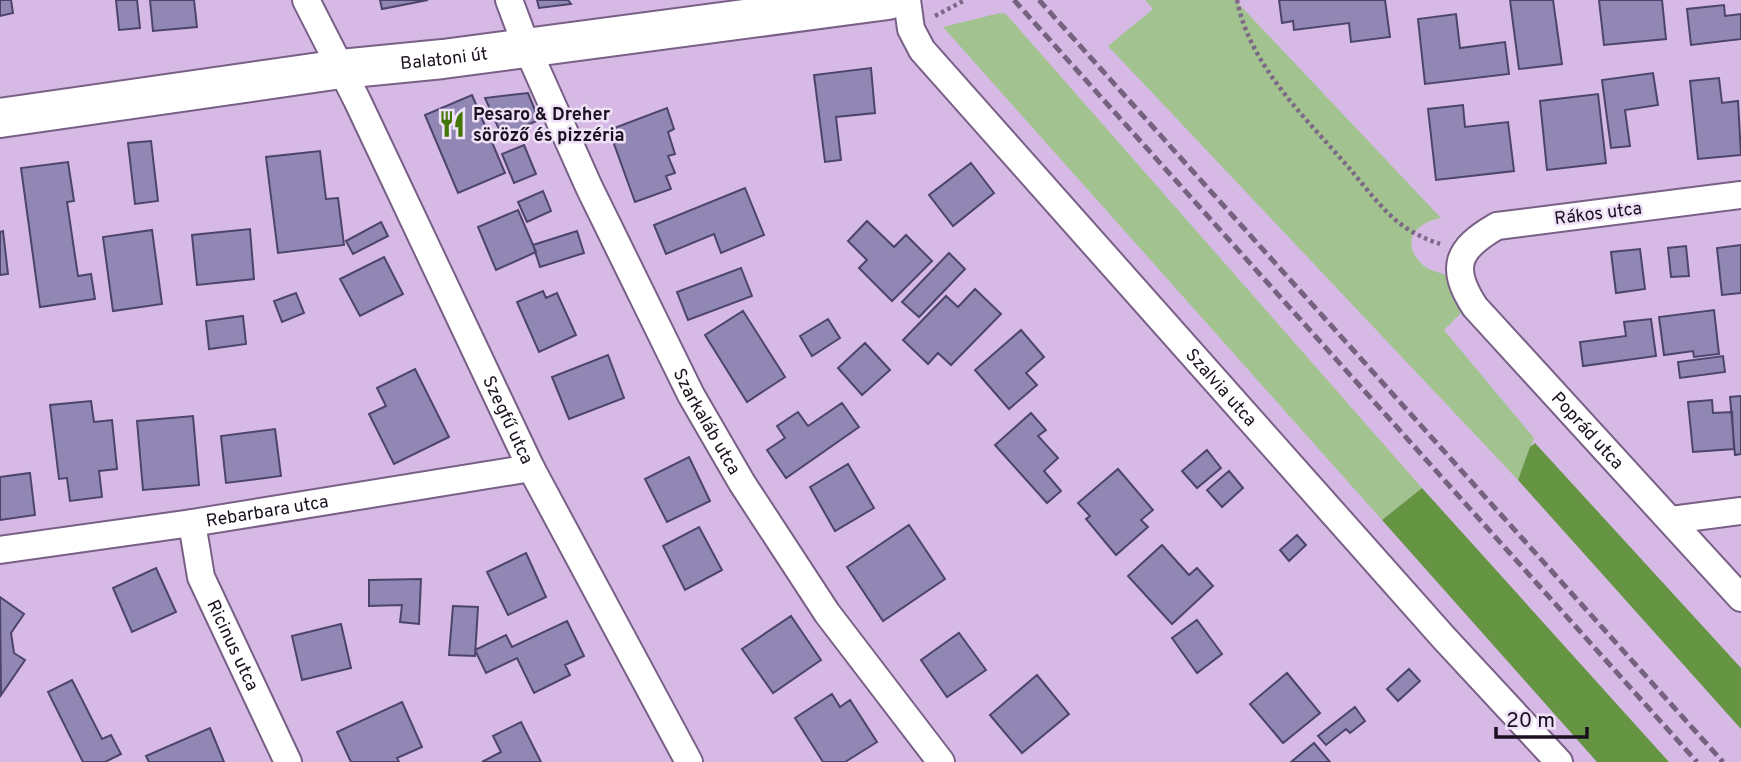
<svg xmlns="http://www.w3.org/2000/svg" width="1741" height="762" font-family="Overpass,sans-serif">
<rect width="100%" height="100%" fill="#d6bae5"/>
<path fill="#a2c28f" d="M1145,0H1235L1441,218C1415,223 1400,242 1422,264C1429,272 1443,272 1451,278C1458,284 1462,300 1466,308L1444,330L1534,438L1518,480L1108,46L1153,9Z
M1000,13L1006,14L1422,488L1382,520L943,27Z"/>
<path fill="#659542" d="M1535,443L1741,668V729L1518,480L1530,447Z
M1422,488L1669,762H1597L1382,520Z"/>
<path fill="#9087b4" stroke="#4d446c" stroke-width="2" d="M0,0H11L13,13L0,16Z
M116,0H137L140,28L119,30Z
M150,0H194L197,27L153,31Z
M380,0H428L382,9Z
M537,0H568L571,4L539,8Z
M1279,0H1385L1390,37L1351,42L1349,23L1294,30L1293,21L1282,23Z
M1510,0H1553L1562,64L1519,69Z
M1599,0H1662L1666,39L1604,45Z
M1724,5L1725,16L1741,14V39L1691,45L1687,9Z
M1456,14L1460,48L1505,42L1509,74L1425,84L1418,19Z
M871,68L875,113L836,117L841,160L825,162L814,75Z
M1653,73L1658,105L1625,110L1630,146L1611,148L1602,80Z
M1719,78L1722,103L1738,101L1741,155L1698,159L1690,81Z
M528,93L539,120L502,136L485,98Z
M1598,94L1606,163L1547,170L1540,101Z
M472,95L505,173L458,193L425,115Z
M1463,105L1465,127L1508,122L1514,171L1436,180L1428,109Z
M667,108L674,129L668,132L675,154L668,156L675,173L666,176L671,189L635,202L609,130Z
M151,141L158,201L135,204L128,143Z
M524,145L536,174L514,183L502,154Z
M320,151L326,199L338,198L344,245L278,253L266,157Z
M68,162L74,201L67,202L78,276L91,274L95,299L40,307L21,168Z
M971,163L994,193L953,226L929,195Z
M745,188L764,235L721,253L714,234L666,254L654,225Z
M543,191L551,211L527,222L518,202Z
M518,210L536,252L496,270L478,227Z
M867,221L894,247L906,235L932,261L892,301L859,268L867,260L848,241Z
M381,222L388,236L353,254L346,241Z
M250,229L254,279L197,285L192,235Z
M152,230L162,304L113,311L103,237Z
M3,231L8,274L0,275V232Z
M577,231L584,253L540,267L533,245Z
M1741,245V293L1722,295L1717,248Z
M1686,246L1689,276L1671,277L1668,248Z
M1640,249L1645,289L1616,293L1611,252Z
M949,253L965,269L919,317L902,302Z
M384,257L403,294L360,316L340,279Z
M741,268L752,296L688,320L677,292Z
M975,289L1001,314L951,365L938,353L928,364L903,340L946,296L958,307Z
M543,291L546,298L557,293L576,335L539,352L517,302Z
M296,293L304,313L282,322L274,301Z
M1714,310L1719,354L1694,357L1693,351L1664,355L1659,317Z
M743,311L785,377L747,402L705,335Z
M243,316L246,344L209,349L206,321Z
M828,319L840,338L812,356L800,336Z
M1651,319L1656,356L1583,366L1580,342L1626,336L1624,322Z
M1021,330L1044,357L1026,373L1037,385L1009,409L975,370Z
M865,343L890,370L862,395L838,368Z
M608,355L624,398L569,419L552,377Z
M1723,356L1725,372L1680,378L1678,362Z
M415,369L449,437L394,464L369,414L386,406L377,388Z
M1741,396V454L1735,455L1730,397Z
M1712,400L1713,413L1732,412L1734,449L1693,452L1688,402Z
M91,401L94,422L112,420L117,469L99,471L102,497L70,501L67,478L59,479L50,405Z
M842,403L859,427L786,478L767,450L785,438L777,426L798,412L808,426Z
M1031,413L1046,430L1038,436L1058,458L1044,471L1061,491L1047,503L995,445Z
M193,416L199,485L143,490L137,421Z
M275,429L281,476L226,483L221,436Z
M1207,450L1221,468L1197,488L1182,471Z
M689,457L710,501L667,522L645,479Z
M848,464L874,508L835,531L810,487Z
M1118,469L1153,510L1141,520L1148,527L1116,555L1086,519L1090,516L1078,503Z
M1229,471L1243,488L1222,507L1207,490Z
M30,473L35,515L0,520V477Z
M909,525L945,579L883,621L847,567Z
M699,527L722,570L685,590L663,546Z
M1297,535L1306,545L1289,561L1280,550Z
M1162,545L1189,575L1197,568L1213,586L1172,624L1128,576Z
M526,553L546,597L508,615L487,572Z
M156,568L176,612L132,632L113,588Z
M421,579L419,624L400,622L402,605L369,606V580Z
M0,597L24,614L11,633L14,653L25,660L1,695Z
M453,606L478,607L475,656L449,655Z
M791,616L821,660L773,693L742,649Z
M1197,620L1222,654L1197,673L1172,638Z
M567,621L584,656L565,665L570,675L534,693L517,658L486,673L475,650L506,635L512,647Z
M341,624L351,668L302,680L292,636Z
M959,633L986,670L947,697L921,660Z
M1409,669L1420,681L1398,701L1387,689Z
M1287,673L1320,713L1283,743L1250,704Z
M1037,675L1069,714L1022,753L990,715Z
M72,680L102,739L111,735L121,754L105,762H83L48,692Z
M832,694L840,707L850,700L877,742L845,762H823L795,718Z
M402,702L422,747L397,758L399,762H351L337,732Z
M1355,707L1365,721L1350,733L1346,729L1326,745L1318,736Z
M521,722L541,762H482L501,752L493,736Z
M210,728L224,762H149L146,756Z
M1314,743L1330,762H1291Z"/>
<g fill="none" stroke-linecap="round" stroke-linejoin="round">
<defs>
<g id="minor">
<path id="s1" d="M306,0L357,100L531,468L689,762"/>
<path id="s2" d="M509,0L527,48L589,187L691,395L742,483L827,613L941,762"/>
<path id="s3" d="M907,0L911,29L922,50L1444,638L1559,762"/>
<path id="s4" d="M1741,195L1497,226C1457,249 1449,267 1475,307L1741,598"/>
<path d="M1671,520L1741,511"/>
<path id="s5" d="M192,523L201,577L288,762"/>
<path id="s6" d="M0,550L192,523L531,468"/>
</g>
<g id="primary">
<path id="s7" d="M0,118L341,69L443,59L888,0"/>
</g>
</defs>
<use href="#minor" stroke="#785f86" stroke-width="30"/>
<use href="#primary" stroke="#785f86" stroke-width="42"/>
<path stroke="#7d6987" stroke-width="4.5" stroke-dasharray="3.5 3.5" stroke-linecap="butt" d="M1237,0C1250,67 1307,119 1350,169C1367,189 1384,213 1406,228C1417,235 1428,240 1440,244
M935,16L965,0"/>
<use href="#minor" stroke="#fff" stroke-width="26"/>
<use href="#primary" stroke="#fff" stroke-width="38"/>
<path stroke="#75627f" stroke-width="5" stroke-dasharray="10 5" stroke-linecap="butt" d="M1014,0L1697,762
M1039,0L1723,762"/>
</g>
<defs>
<symbol id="restaurant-bare" viewBox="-9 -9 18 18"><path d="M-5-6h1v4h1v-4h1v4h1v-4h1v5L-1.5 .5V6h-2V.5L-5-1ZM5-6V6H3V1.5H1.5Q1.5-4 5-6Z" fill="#427706" stroke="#efe1f7" stroke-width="2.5" paint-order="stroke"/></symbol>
</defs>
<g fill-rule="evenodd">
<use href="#restaurant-bare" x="433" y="105" width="38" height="38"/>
</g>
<g text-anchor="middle" stroke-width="5" stroke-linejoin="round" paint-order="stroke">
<g font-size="18" fill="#1b1120" stroke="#efe1f7">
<text dy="6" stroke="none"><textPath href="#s7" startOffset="448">Balatoni út</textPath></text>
<text transform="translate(1598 213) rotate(-7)" y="6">Rákos utca</text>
<text dy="6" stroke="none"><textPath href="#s3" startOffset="504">Szalvia utca</textPath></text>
<text dy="6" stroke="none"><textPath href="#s1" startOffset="466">Szegfű utca</textPath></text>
<text dy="6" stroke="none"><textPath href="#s2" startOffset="466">Szarkaláb utca</textPath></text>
<text dy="6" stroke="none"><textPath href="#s4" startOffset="514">Poprád utca</textPath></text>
<text dy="6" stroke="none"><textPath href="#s6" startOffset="270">Rebarbara utca</textPath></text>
<text dy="6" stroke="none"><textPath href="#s5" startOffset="130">Ricinus utca</textPath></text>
</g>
<g font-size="18" font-weight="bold" fill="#1b1120" stroke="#efe1f7" text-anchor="start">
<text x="473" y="120">Pesaro &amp; Dreher<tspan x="473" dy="21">söröző és pizzéria</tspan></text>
</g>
</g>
<path d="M1496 727v10h91v-10" fill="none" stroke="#1b1120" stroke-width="3.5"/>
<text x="1506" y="727" font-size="21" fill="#1b1120" stroke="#efe1f7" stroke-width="5" paint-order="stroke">20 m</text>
</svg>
